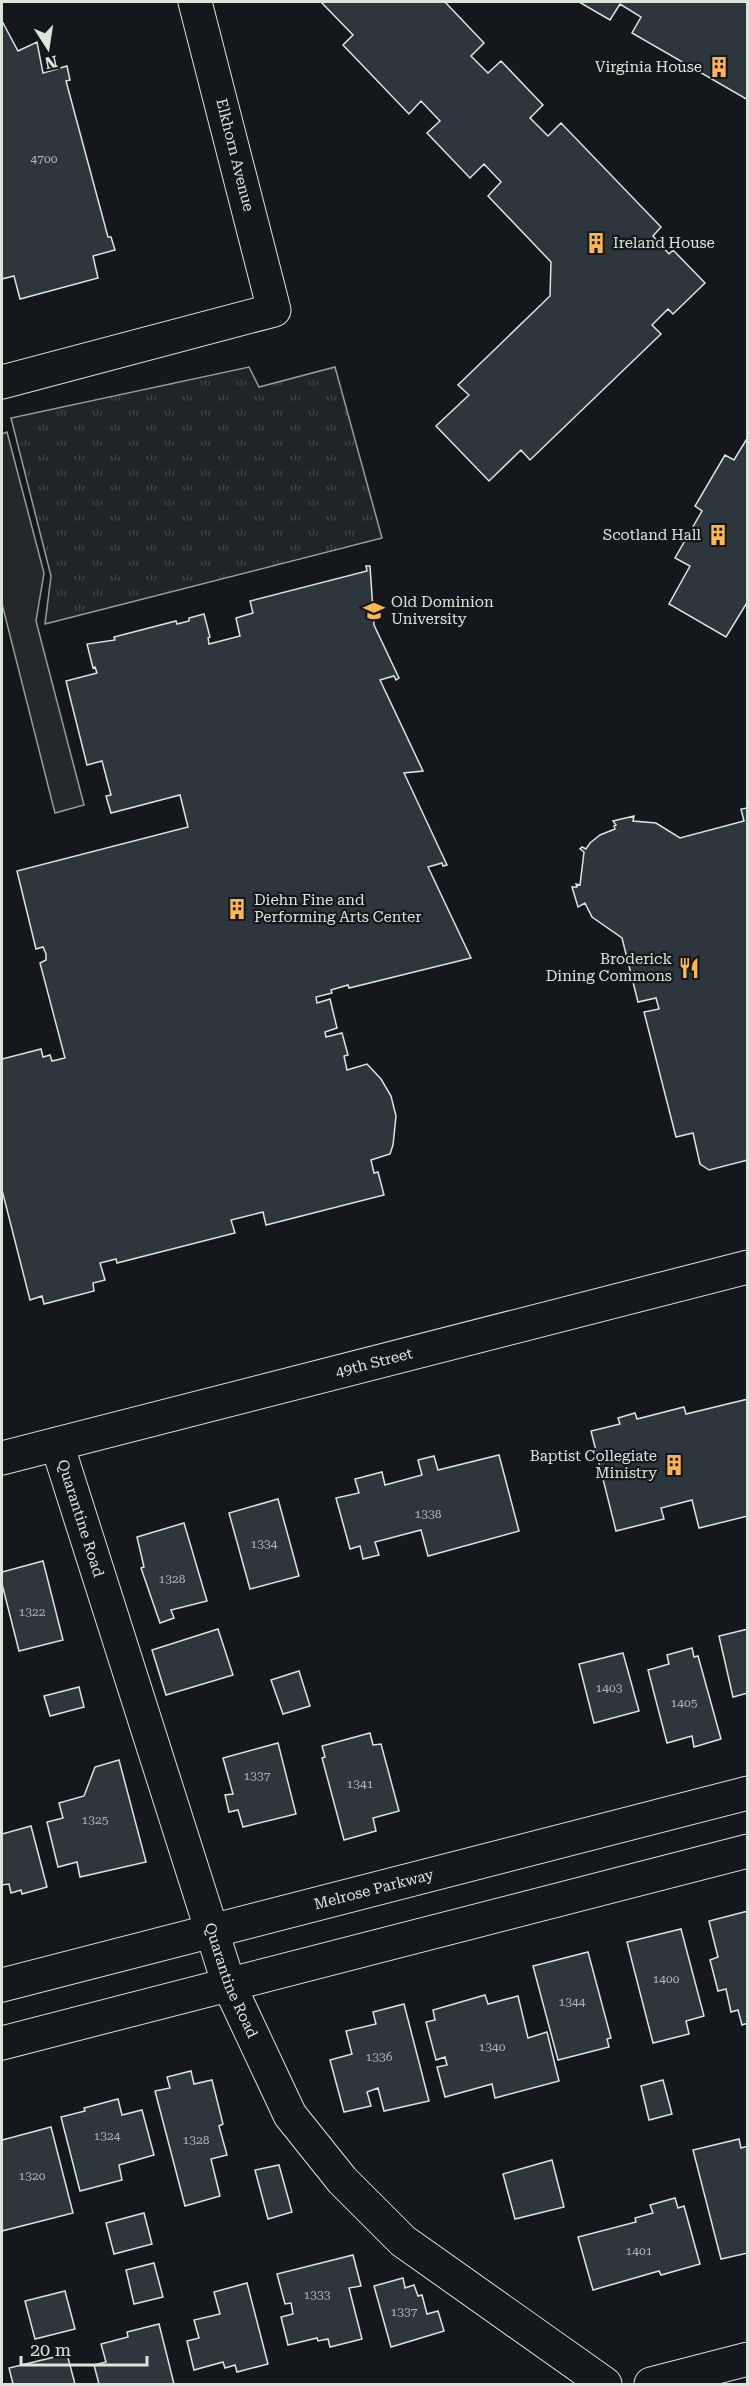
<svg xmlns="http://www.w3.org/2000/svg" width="749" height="2386" font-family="'Roboto Serif',serif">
<defs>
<pattern id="grass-tufts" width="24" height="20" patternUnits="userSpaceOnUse" patternTransform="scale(1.5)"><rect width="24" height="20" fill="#202428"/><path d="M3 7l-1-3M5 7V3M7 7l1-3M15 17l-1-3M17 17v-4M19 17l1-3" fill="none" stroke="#404447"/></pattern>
</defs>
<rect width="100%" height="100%" fill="#14181c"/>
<path fill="url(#grass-tufts)" stroke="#939e99" stroke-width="1.5" d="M249,367L259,387L335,367L382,538L45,624L51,576L11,418Z"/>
<path fill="#24282b" stroke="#939e99" stroke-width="1.5" d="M7,432L44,573L36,621L84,805L55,813L2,604V434Z"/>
<path fill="#2c363c" stroke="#d8e6dc" stroke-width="1.5" d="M321,2H445L484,43L471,56L488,73L501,61L543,105L530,118L548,136L561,123L661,227L653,236L669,254L673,250L705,283L673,314L668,309L652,325L661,334L530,460L521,450L489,481L436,426L469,395L458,385L550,296L551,262L488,196L501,182L484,164L470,178L427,133L440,121L421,101L409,114L343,45L353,35Z
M579,2H748V100L632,33L641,17L620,4L610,20Z
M2,21L18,51L37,42L43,73L67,66L70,80L66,81L108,237H111L115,250L93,256L98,278L20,299L14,276L2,279Z
M748,437V601L726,637L669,604L690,566L675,558L702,511L695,506L725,455L734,460Z
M366,566H370L374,625L399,678L396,680L394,676L380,680L423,771L404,773L447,865L443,866L442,863L428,867L471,958L349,988L348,985L331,990L332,993L316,997L317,1003L330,999L337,1028L325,1032L326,1037L342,1033L348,1055L344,1056L347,1070L367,1064L381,1079L391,1096L396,1116L393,1145L390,1154L371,1160L374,1173L378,1172L384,1195L266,1225L263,1212L231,1220L235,1233L117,1263L116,1259L100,1263L105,1280L93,1283L94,1291L44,1304L42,1296L30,1300L2,1190V1059L41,1049L43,1057L50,1055L52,1061L65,1058L40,963L46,960V954L43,947L36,949L17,871L188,827L180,795L111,813L106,796L111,795L102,761L87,765L66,681L97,673L95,667L93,668L87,644L115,640L114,637L176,621L177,624L189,621V618L204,614L210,637L208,638L209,644L240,636L236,618L253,613L250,601L367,571Z
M748,808V1160L709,1170L700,1164L693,1133L676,1137L644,1012L659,1009L656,998L638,1002L622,938L592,917L585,903L578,907L572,887H577L576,884L580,885L584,852L580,849L582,847L586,849L590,843L600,835L615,829L614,826L616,825L613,821L634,816L633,821L656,823L680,838L744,821L741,809Z
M748,1399V1516L699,1528L692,1500L661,1508L664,1519L616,1531L591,1431L620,1424L618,1418L635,1413L637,1419L684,1407L686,1414Z
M499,1455L519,1531L428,1556L421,1530L375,1542L379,1555L363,1559L360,1546L350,1549L336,1498L359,1493L355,1479L382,1472L385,1485L422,1475L418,1460L434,1456L438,1470Z
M278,1499L299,1576L250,1589L229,1513Z
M184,1523L207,1601L171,1610L174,1618L160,1623L141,1568L144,1567L137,1537Z
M43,1561L63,1640L19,1651L2,1584V1572Z
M218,1629L233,1675L166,1695L152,1650Z
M748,1629V1693L733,1697L719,1636Z
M692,1648L694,1657L698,1656L721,1739L694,1747L692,1736L667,1743L648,1670L669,1664L667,1655Z
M623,1653L639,1711L594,1723L579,1664Z
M299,1671L310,1706L283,1714L271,1680Z
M79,1687L84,1707L50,1716L44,1696Z
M370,1733L373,1745L381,1744L399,1811L373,1818L376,1831L344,1840L322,1758L325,1757L322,1746Z
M278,1743L296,1814L243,1827L238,1810L229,1812L225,1795L233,1794L223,1758Z
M119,1760L146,1862L80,1877L77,1862L58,1867L47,1822L63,1818L59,1803L84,1796L95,1767Z
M31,1826L47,1887L22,1894L21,1890L11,1893L9,1884L2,1885V1834Z
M748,1911V2023L742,2025L738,2010L731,2012L726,1989L718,1991L710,1960L718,1957L709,1921Z
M681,1929L704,2016L686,2021L689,2034L653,2043L627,1942Z
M588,1952L611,2038L607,2039L609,2047L558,2060L533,1966Z
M485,1995L488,2004L518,1996L528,2038L547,2032L559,2081L495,2098L492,2084L445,2097L437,2067L447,2065L445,2057L436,2060L426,2022L435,2020L433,2010Z
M404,2004L429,2101L384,2111L378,2088L367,2092L371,2106L344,2112L330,2060L352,2054L346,2031L376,2024L373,2012Z
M191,2071L194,2084L212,2080L223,2124L219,2126L227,2155L211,2159L220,2196L185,2206L155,2091L170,2088L167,2077Z
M663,2080L672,2114L649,2120L641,2086Z
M118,2099L122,2115L142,2110L154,2155L119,2165L122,2180L80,2191L61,2117L85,2111L84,2108Z
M51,2127L73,2213L2,2231V2140Z
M739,2139L741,2148L748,2146V2253L721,2259L693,2150Z
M552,2160L564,2207L515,2219L503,2174Z
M279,2165L292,2212L268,2219L255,2170Z
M675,2198L678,2208L684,2206L700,2264L661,2275L659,2271L593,2290L578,2237L636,2222L635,2218L653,2213L650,2205Z
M144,2213L152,2244L114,2254L106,2223Z
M353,2255L361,2286L349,2288L362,2339L330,2347L328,2339L318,2341L317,2338L288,2345L281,2317L293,2314L291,2303L285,2304L277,2274Z
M154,2263L163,2297L134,2304L126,2270Z
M403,2278L405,2288L414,2285L418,2296L422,2295L427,2314L438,2311L444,2331L391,2347L374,2286Z
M247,2283L268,2364L237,2372L235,2365L225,2368L223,2362L194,2370L187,2341L199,2338L194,2320L220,2314L214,2292Z
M65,2291L75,2329L35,2339L25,2301Z
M159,2324L174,2384H99L94,2365L106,2362L101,2344L128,2337L127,2332Z
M67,2354L75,2384H13L9,2368Z"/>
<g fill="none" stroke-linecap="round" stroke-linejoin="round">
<defs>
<g id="minor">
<path d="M2,382L274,310L195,2"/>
<path id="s1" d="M57,1444L229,1985L290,2115L342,2180L403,2241L605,2384"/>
<path id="s2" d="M2,1458L748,1267"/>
<path id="s3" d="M2,1985L748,1793"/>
<path d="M2,2043L748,1851"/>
<path d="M651,2384L748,2359"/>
</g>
</defs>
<use href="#minor" stroke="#d8e6dc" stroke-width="35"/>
<use href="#minor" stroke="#14181c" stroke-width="33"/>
</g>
<defs>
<symbol id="building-bare" viewBox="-9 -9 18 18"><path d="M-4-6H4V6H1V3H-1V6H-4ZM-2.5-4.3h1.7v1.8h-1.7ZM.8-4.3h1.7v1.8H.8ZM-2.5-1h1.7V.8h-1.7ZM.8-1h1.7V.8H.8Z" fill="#ffb74d" stroke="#14181c" stroke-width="2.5" paint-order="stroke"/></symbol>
<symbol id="university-bare" viewBox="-9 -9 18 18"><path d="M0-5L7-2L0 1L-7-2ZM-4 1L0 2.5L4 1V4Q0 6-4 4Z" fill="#ffb74d" stroke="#14181c" stroke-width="2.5" paint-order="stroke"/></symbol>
<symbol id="restaurant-bare" viewBox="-9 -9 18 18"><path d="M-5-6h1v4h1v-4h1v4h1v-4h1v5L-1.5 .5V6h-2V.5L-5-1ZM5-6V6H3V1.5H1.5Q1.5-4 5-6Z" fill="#ffb74d" stroke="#14181c" stroke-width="2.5" paint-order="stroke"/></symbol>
</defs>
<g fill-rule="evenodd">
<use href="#building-bare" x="704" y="52" width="30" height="30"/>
<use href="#building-bare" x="581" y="228" width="30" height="30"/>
<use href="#building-bare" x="703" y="520" width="30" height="30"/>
<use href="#university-bare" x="359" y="596" width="30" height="30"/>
<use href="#building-bare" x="222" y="894" width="30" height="30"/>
<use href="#restaurant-bare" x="674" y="953" width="30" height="30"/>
<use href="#building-bare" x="659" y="1450" width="30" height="30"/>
</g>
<g text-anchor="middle" stroke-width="4.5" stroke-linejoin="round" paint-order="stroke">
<g font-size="12" fill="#adbab4">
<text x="44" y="163">4700</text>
<text x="428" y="1518">1338</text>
<text x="264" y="1548">1334</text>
<text x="172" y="1583">1328</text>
<text x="32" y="1616">1322</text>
<text x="609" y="1692">1403</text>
<text x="684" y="1707">1405</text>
<text x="257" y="1780">1337</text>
<text x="360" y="1788">1341</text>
<text x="95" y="1824">1325</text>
<text x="666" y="1983">1400</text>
<text x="572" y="2006">1344</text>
<text x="492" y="2051">1340</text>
<text x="379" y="2061">1336</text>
<text x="107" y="2140">1324</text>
<text x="196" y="2144">1328</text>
<text x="32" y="2180">1320</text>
<text x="639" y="2255">1401</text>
<text x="317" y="2299">1333</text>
<text x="404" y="2316">1337</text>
</g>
<g font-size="15" fill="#d8e6dc" stroke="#14181c" text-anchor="end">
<text x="702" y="72">Virginia House</text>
<text x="613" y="248" text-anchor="start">Ireland House</text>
<text x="701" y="540">Scotland Hall</text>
<text x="391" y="607" text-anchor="start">Old Dominion<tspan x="391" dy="17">University</tspan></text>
<text x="254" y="905" text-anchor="start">Diehn Fine and<tspan x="254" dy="17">Performing Arts Center</tspan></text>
<text x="672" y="964">Broderick<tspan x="672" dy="17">Dining Commons</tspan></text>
<text x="657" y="1461">Baptist Collegiate<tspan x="657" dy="17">Ministry</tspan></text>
</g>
<g font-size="15" fill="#d8e6dc" stroke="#14181c">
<text transform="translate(235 155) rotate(76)" y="5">Elkhorn Avenue</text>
<text dy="5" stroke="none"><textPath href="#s2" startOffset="384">49th Street</textPath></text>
<text dy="5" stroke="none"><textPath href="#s1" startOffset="78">Quarantine Road</textPath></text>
<text dy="5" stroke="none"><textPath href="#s3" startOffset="384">Melrose Parkway</textPath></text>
<text dy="5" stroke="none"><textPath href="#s1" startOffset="564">Quarantine Road</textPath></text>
</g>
</g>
<rect width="749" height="2386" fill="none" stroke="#d8e6dc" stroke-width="6"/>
<g transform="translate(48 48) rotate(168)" stroke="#14181c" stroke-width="4.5" paint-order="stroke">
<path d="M0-4.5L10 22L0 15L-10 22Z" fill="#d8e6dc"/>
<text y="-9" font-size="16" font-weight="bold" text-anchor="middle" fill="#d8e6dc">N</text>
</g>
<path d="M21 2356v9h126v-9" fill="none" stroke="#d8e6dc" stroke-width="3"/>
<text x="30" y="2356" font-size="18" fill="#d8e6dc" stroke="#14181c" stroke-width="4.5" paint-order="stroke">20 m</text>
</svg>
